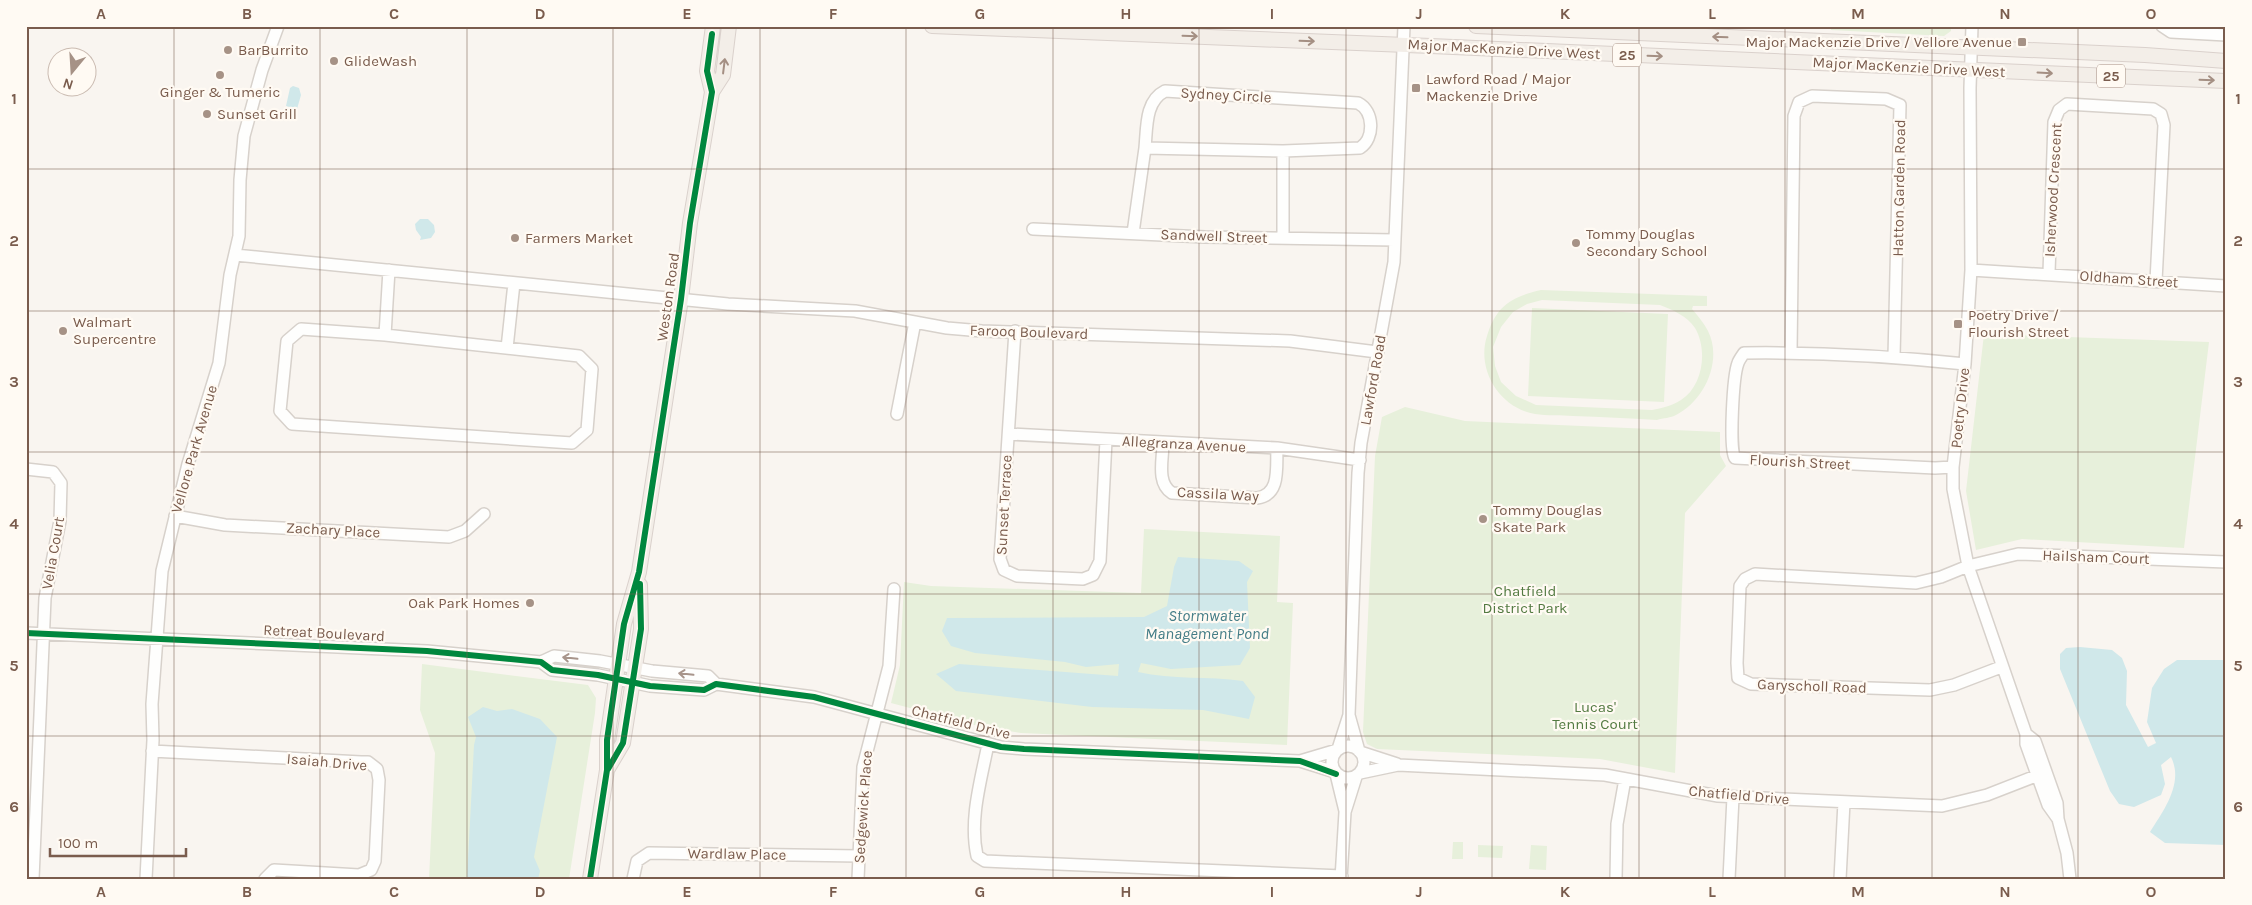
<svg xmlns="http://www.w3.org/2000/svg" width="2252" height="905" font-family="Karla,sans-serif">
<rect width="100%" height="100%" fill="#f9f5f0"/>
<path fill="#e7f0db" fill-rule="evenodd" d="M1831,26H1951V31L1944,36L1831,30Z
M1541,290L1707,296V306H1693L1692,309C1698,316 1704,323 1708,331C1723,361 1704,401 1676,415C1671,418 1663,418 1657,420C1629,418 1601,417 1573,416C1561,415 1547,416 1535,414C1500,408 1476,370 1487,336C1496,306 1511,297 1541,290ZM1542,300L1660,305C1673,310 1687,316 1695,328C1708,350 1703,386 1681,400C1672,406 1662,408 1652,410L1536,405L1516,396L1501,382L1495,366L1493,347L1501,327L1513,312L1527,304Z
M1532,308L1668,314L1664,402L1528,396Z
M1984,334L2209,342L2184,548L2022,539L1976,550L1966,491Z
M1405,407L1465,421L1720,432V455L1726,466L1685,513L1675,773L1600,759L1377,749L1367,744L1363,732L1375,456L1382,417Z
M1144,529L1280,536L1277,602L1293,603L1287,745L1021,733L978,726L891,703L900,665L904,582L931,586L1141,593Z
M422,664L588,685L596,698L595,713L569,879H429L435,753L420,710Z
M1453,842H1463V859H1452Z
M1478,845L1503,846L1502,858L1478,857Z
M1531,845L1547,846L1546,870L1529,869Z"/>
<path fill="#d0e8ea" d="M293,86L299,88L301,95L297,109L286,106L290,88Z
M420,219H428L434,225L435,232L431,238L420,240L421,237L416,230L415,224Z
M1178,557L1239,561L1253,571L1247,582L1250,648L1240,665L1171,669L1141,663L1138,672C1173,680 1208,676 1243,681L1255,697L1249,719L1203,710L1092,707L956,691L936,674L959,664L1118,676L1119,664L1086,667L1065,662L975,653L951,646L942,631L947,618L1144,617L1167,606L1174,567Z
M2080,647L2112,650L2122,658L2127,671L2126,705L2148,747L2156,743L2147,722L2152,688L2164,669L2177,660H2226V845L2165,843L2150,832C2164,810 2184,783 2171,757L2161,765L2165,784L2161,795L2134,807L2119,804L2110,791L2060,669V654L2066,648Z
M483,707L497,711L512,709L540,719L557,737L534,857L540,871L538,879H467L474,745L476,737L468,717Z"/>
<g fill="none" stroke-linecap="round" stroke-linejoin="round">
<defs>
<path id="minor" d="M1972,26L1970,88L1971,270L1965,364L1953,467V489L1968,566L2026,734V744L2048,805L2058,819
M2162,26L2171,32L2226,35
M1033,229L1205,237L1395,240
M1133,233L1145,148
M1283,238V151L1360,148C1375,138 1374,111 1358,103L1165,91C1145,101 1147,127 1145,148L1283,151
M235,255L728,304L855,311L947,328L982,331L1290,341L1377,352
M1971,270L2226,286
M2049,273L2054,122L2059,110L2067,104L2153,109L2161,114L2164,125L2156,281
M1015,331L1000,559L1004,570L1017,576L1083,579L1093,575L1100,561L1106,440
M385,335L579,356L592,369L587,430L572,443L292,424L280,411L287,341L301,329L385,335L389,270
M507,348L514,283
M1791,352L1794,116L1799,102L1812,96L1886,99L1900,105L1894,357
M897,414L915,322
M1009,434L1277,448L1360,460
M1163,443C1163,459 1156,483 1172,493L1257,498C1281,495 1276,467 1277,448
M1953,467L1935,468L1735,458C1729,448 1733,376 1738,363C1739,360 1742,356 1744,353C1818,352 1891,356 1965,364
M26,469L53,472L61,483L60,521L45,598L33,879
M175,516L225,525L449,537L465,531L484,514
M26,633L427,651L541,662L552,670L598,675L650,686L704,690L716,684L814,697L1001,747L1024,749L1300,761L1335,772
M541,662L554,656L600,661L652,671L708,676L716,684
M2001,667L1954,685L1930,690L1751,684L1738,678L1737,663L1740,586L1745,579L1755,574L1916,583L1941,577L1968,566L2018,554L2226,562
M1349,715L1359,751
M2026,734L2035,741L2057,803L2058,819L2067,853L2070,879
M988,744C981,780 969,819 977,856L985,861L1342,876
M1332 762a16 16 0 1 1 32 0a16 16 0 1 1-32 0Z
M1338,749L1349,715L1358,473L1361,443L1394,262L1404,26
M152,751L361,762H368L377,769L379,780L375,861L371,870L359,875L274,870L265,879
M1360,752L1397,764
M1300,761L1337,750
M1360,773L1398,765L1605,775L1718,796L1942,806L1987,795L2046,772
M1336,774L1345,811
M146,879L153,740L152,704L162,571L188,464L219,363L230,275L239,236L240,180L244,136L262,70L278,26
M633,879L637,861L649,853L859,856
M858,879L863,767L889,666L894,589
M1341,879L1345,812L1356,777
M1616,879L1617,824L1625,779
M1729,879L1733,797
M1840,879L1844,802"/>
<path id="major" d="M932,26L1431,46L2226,81
M1476,26L2145,55L2226,61
M712,92L723,75L729,26
M607,770L623,743L641,629L640,585
M590,879L607,770V740L624,624L639,572L681,299L690,223L712,92L707,71L713,26"/>
</defs>
<use href="#minor" stroke="#d7d1cb" stroke-width="14"/>
<use href="#major" stroke="#dad1cc" stroke-width="16"/>
<use href="#minor" stroke="#fefefd" stroke-width="11"/>
<use href="#major" stroke="#f3eee8" stroke-width="14"/>
<defs>
<path id="cycleway" d="M26,633L427,651L541,662L552,670L598,675L650,686L704,690L716,684L814,697L1001,747L1024,749L1300,761L1336,774
M608,769L623,743L641,629L640,584
M590,879L607,770V740L624,624L639,572L681,299L690,223L712,92L707,71L712,34"/>
</defs>
<use href="#cycleway" stroke="#fffaf3" stroke-width="9"/>
<use href="#cycleway" stroke="#00873e" stroke-width="6"/>
</g>
<defs><path id="oneway-shaft" d="M-6 0H5M1.5-3L5.5 0L1.5 3" fill="none" stroke-width="1.6" stroke-linecap="round" stroke-linejoin="round" transform="scale(1.25)"/></defs>
<g stroke="#a48f83">
<use href="#oneway-shaft" transform="translate(1190 36) rotate(2)"/>
<use href="#oneway-shaft" transform="translate(1720 37) rotate(-178)"/>
<use href="#oneway-shaft" transform="translate(1307 41) rotate(2)"/>
<use href="#oneway-shaft" transform="translate(1655 56) rotate(2)"/>
<use href="#oneway-shaft" transform="translate(724 66) rotate(-83)"/>
<use href="#oneway-shaft" transform="translate(2045 73) rotate(3)"/>
<use href="#oneway-shaft" transform="translate(2207 80) rotate(2)"/>
</g>
<g stroke="#a8958b">
<use href="#oneway-shaft" transform="translate(570 658) rotate(-174)"/>
<use href="#oneway-shaft" transform="translate(686 674) rotate(-174)"/>
</g>
<path fill="none" stroke="#7a5c4d" stroke-width="1" stroke-opacity="0.55" d="M174,26V879M320,26V879M467,26V879M613,26V879M760,26V879M906,26V879M1053,26V879M1199,26V879M1346,26V879M1492,26V879M1639,26V879M1785,26V879M1932,26V879M2078,26V879M26,169H2226M26,311H2226M26,452H2226M26,594H2226M26,736H2226"/>
<g fill="#a69286" stroke="#fffaf3" stroke-width="2">
<rect x="2017" y="37" width="10" height="10" rx="2.5"/>
<circle cx="228" cy="50" r="5"/>
<circle cx="334" cy="61" r="5"/>
<circle cx="220" cy="75" r="5"/>
<rect x="1411" y="83" width="10" height="10" rx="2.5"/>
<circle cx="207" cy="114" r="5"/>
<circle cx="515" cy="238" r="5"/>
<circle cx="1576" cy="243" r="5"/>
<rect x="1953" y="319" width="10" height="10" rx="2.5"/>
<circle cx="63" cy="331" r="5"/>
<circle cx="1483" cy="519" r="5"/>
<circle cx="530" cy="603" r="5"/>
</g>
<g text-anchor="middle" stroke-width="4.5" stroke-linejoin="round" paint-order="stroke">
<g fill="#fffaf3" stroke="#a28b7f" stroke-width="1">
<rect x="1613" y="43.5" width="28" height="23" rx="4"/>
<rect x="2097" y="64.5" width="28" height="23" rx="4"/>
</g>
<g font-size="14" font-weight="bold" fill="#7a5c4d">
<text x="1627" y="60">25</text>
<text x="2111" y="81">25</text>
</g>
<g font-size="15" fill="#7a5c4d" stroke="#fffaf3" text-anchor="start">
<text x="2012" y="47" text-anchor="end">Major Mackenzie Drive / Vellore Avenue</text>
<text x="238" y="55">BarBurrito</text>
<text x="344" y="66">GlideWash</text>
<text x="1426" y="84">Lawford Road / Major<tspan x="1426" dy="17">Mackenzie Drive</tspan></text>
<text x="220" y="97" text-anchor="middle">Ginger &amp; Tumeric</text>
<text x="217" y="119">Sunset Grill</text>
<text x="1586" y="239">Tommy Douglas<tspan x="1586" dy="17">Secondary School</tspan></text>
<text x="525" y="243">Farmers Market</text>
<text x="1968" y="320">Poetry Drive /<tspan x="1968" dy="17">Flourish Street</tspan></text>
<text x="73" y="327">Walmart<tspan x="73" dy="17">Supercentre</tspan></text>
<text x="1493" y="515">Tommy Douglas<tspan x="1493" dy="17">Skate Park</tspan></text>
<text x="520" y="608" text-anchor="end">Oak Park Homes</text>
</g>
<g font-size="15" fill="#7a5c4d" stroke="#fffaf3">
<text transform="translate(1504 49) rotate(3)" y="5">Major MacKenzie Drive West</text>
<text transform="translate(1909 67) rotate(3)" y="5">Major MacKenzie Drive West</text>
<text transform="translate(1226 95) rotate(3)" y="5">Sydney Circle</text>
<text transform="translate(1899 188) rotate(-89)" y="5">Hatton Garden Road</text>
<text transform="translate(2053 190) rotate(-87)" y="5">Isherwood Crescent</text>
<text transform="translate(1214 236) rotate(2)" y="5">Sandwell Street</text>
<text transform="translate(2129 279) rotate(4)" y="5">Oldham Street</text>
<text transform="translate(668 297) rotate(-82)" y="5">Weston Road</text>
<text transform="translate(1029 332) rotate(2)" y="5">Farooq Boulevard</text>
<text transform="translate(1373 380) rotate(-80)" y="5">Lawford Road</text>
<text transform="translate(1960 408) rotate(-84)" y="5">Poetry Drive</text>
<text transform="translate(1184 444) rotate(3)" y="5">Allegranza Avenue</text>
<text transform="translate(194 449) rotate(-74)" y="5">Vellore Park Avenue</text>
<text transform="translate(1800 462) rotate(3)" y="5">Flourish Street</text>
<text transform="translate(1218 494) rotate(3)" y="5">Cassila Way</text>
<text transform="translate(1004 505) rotate(-87)" y="5">Sunset Terrace</text>
<text transform="translate(333 530) rotate(3)" y="5">Zachary Place</text>
<text transform="translate(53 553) rotate(-80)" y="5">Velia Court</text>
<text transform="translate(2096 557) rotate(2)" y="5">Hailsham Court</text>
<text transform="translate(324 633) rotate(3)" y="5">Retreat Boulevard</text>
<text transform="translate(1812 686) rotate(2)" y="5">Garyscholl Road</text>
<text transform="translate(961 722) rotate(14)" y="5">Chatfield Drive</text>
<text transform="translate(327 762) rotate(5)" y="5">Isaiah Drive</text>
<text transform="translate(1739 795) rotate(5)" y="5">Chatfield Drive</text>
<text transform="translate(863 807) rotate(-86)" y="5">Sedgewick Place</text>
<text transform="translate(737 854) rotate(1)" y="5">Wardlaw Place</text>
</g>
<g font-size="15" fill="#537a41" stroke="#fffaf3">
<text x="1525" y="596">Chatfield<tspan x="1525" dy="17">District Park</tspan></text>
<text x="1595" y="712">Lucas'<tspan x="1595" dy="17">Tennis Court</tspan></text>
</g>
<g font-size="16" font-style="italic" fill="#437c86" stroke="#fffaf3">
<text x="1207" y="621">Stormwater<tspan x="1207" dy="18">Management Pond</tspan></text>
</g>
</g>
<rect width="2252" height="905" fill="none" stroke="#fffaf3" stroke-width="55"/>
<g transform="translate(72 72) rotate(198)"><circle r="24" fill="#fffaf3" stroke="#cabbb1"/>
<path d="M0-4L9 19L0 12L-9 19Z" fill="#a69286"/>
<text y="-8" font-size="14" font-weight="bold" text-anchor="middle" fill="#7a5c4d">N</text>
</g>
<path d="M50 848v8h136v-8" fill="none" stroke="#7a5c4d" stroke-width="2.5"/>
<text x="58" y="848" font-size="15" fill="#7a5c4d" stroke="#fffaf3" stroke-width="4" paint-order="stroke">100 m</text>
<rect x="28" y="28" width="2196" height="850" fill="none" stroke="#7a5c4d" stroke-width="2"/>
<g font-size="16" text-anchor="middle" font-weight="bold" fill="#7a5c4d">
<text x="101" y="19">A</text>
<text x="247" y="19">B</text>
<text x="394" y="19">C</text>
<text x="540" y="19">D</text>
<text x="687" y="19">E</text>
<text x="833" y="19">F</text>
<text x="980" y="19">G</text>
<text x="1126" y="19">H</text>
<text x="1272" y="19">I</text>
<text x="1419" y="19">J</text>
<text x="1565" y="19">K</text>
<text x="1712" y="19">L</text>
<text x="1858" y="19">M</text>
<text x="2005" y="19">N</text>
<text x="2151" y="19">O</text>
<text x="14" y="104">1</text>
<text x="2238" y="104">1</text>
<text x="14" y="246">2</text>
<text x="2238" y="246">2</text>
<text x="14" y="387">3</text>
<text x="2238" y="387">3</text>
<text x="14" y="529">4</text>
<text x="2238" y="529">4</text>
<text x="14" y="671">5</text>
<text x="2238" y="671">5</text>
<text x="14" y="812">6</text>
<text x="2238" y="812">6</text>
<text x="101" y="897">A</text>
<text x="247" y="897">B</text>
<text x="394" y="897">C</text>
<text x="540" y="897">D</text>
<text x="687" y="897">E</text>
<text x="833" y="897">F</text>
<text x="980" y="897">G</text>
<text x="1126" y="897">H</text>
<text x="1272" y="897">I</text>
<text x="1419" y="897">J</text>
<text x="1565" y="897">K</text>
<text x="1712" y="897">L</text>
<text x="1858" y="897">M</text>
<text x="2005" y="897">N</text>
<text x="2151" y="897">O</text>
</g>
</svg>
